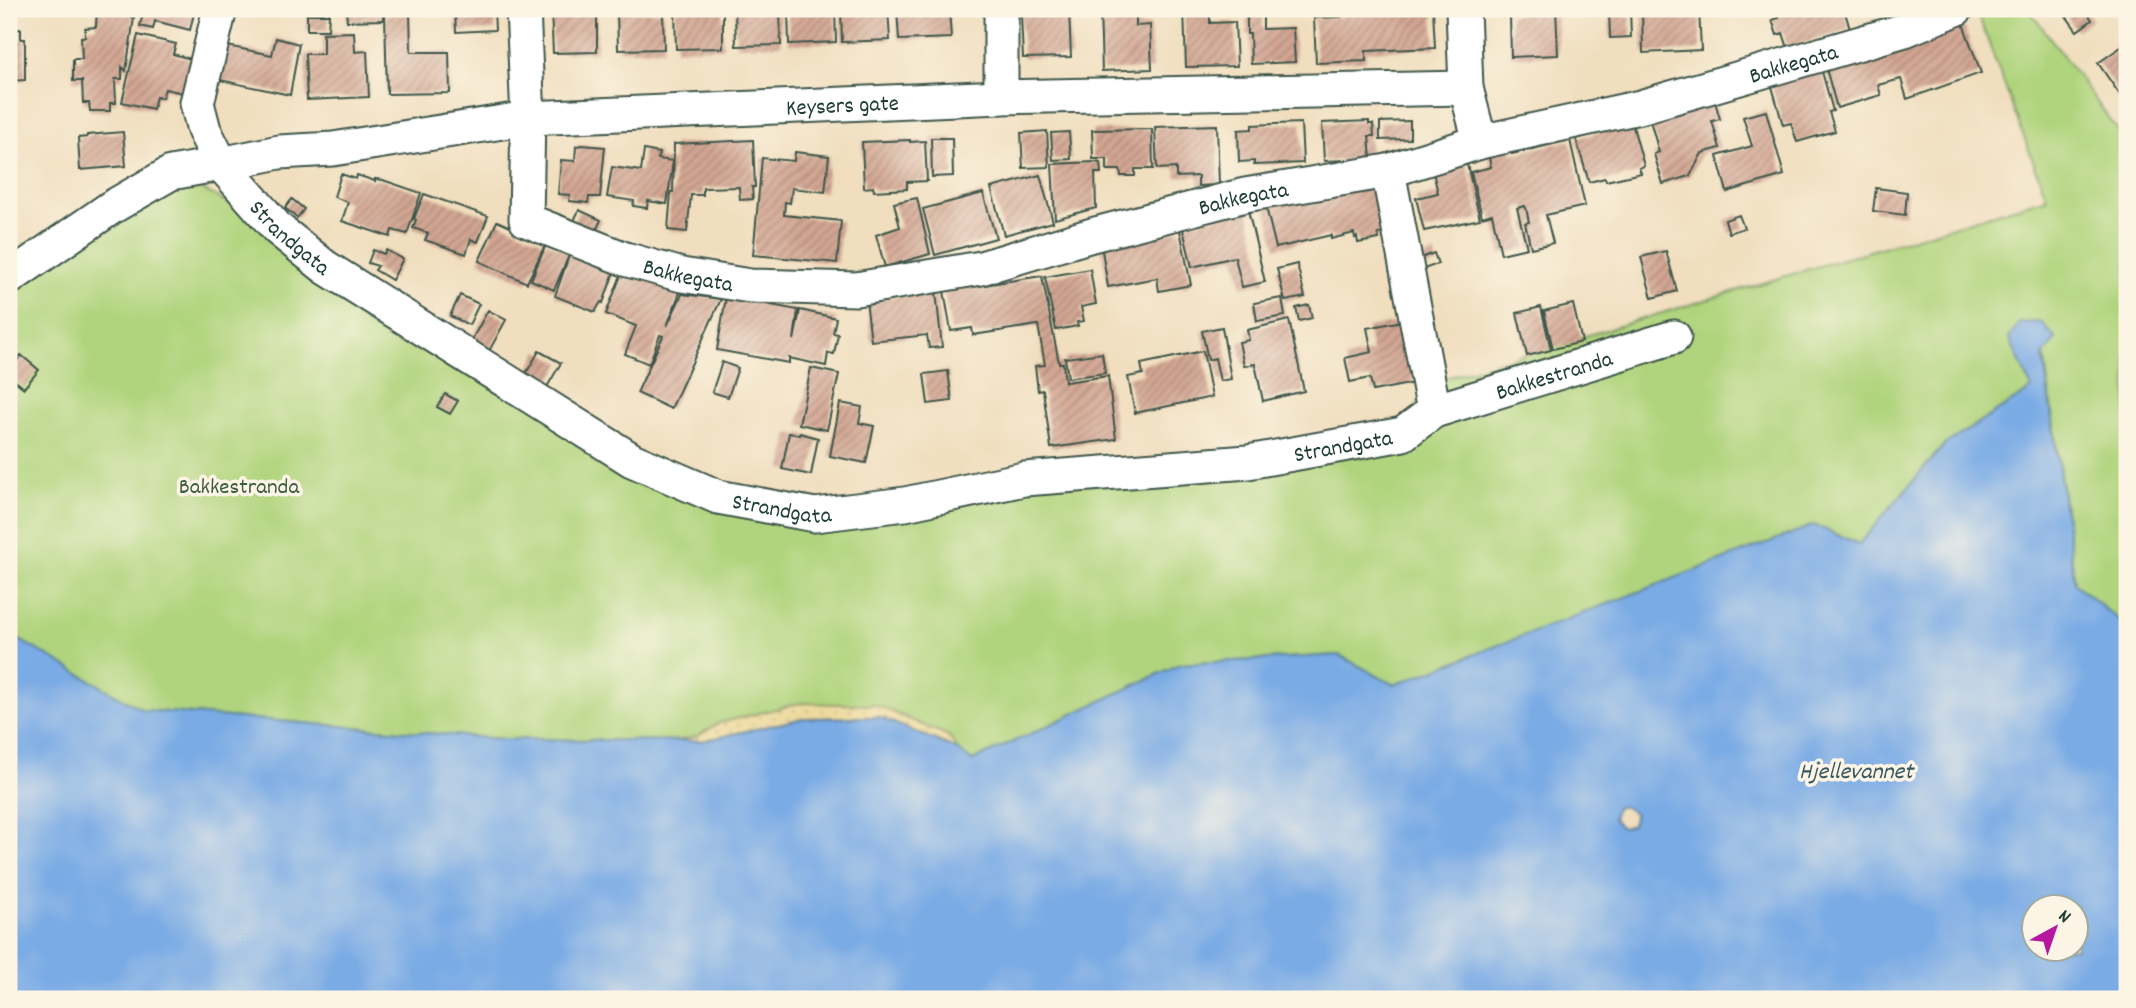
<svg xmlns="http://www.w3.org/2000/svg" width="2136" height="1008" font-family="Dekko,sans-serif">
<defs>
<pattern id="sand-dots" width="8" height="8" patternUnits="userSpaceOnUse" patternTransform="scale(1.75)"><rect width="8" height="8" fill="#eeda9e"/><path d="M2 2h.1M6 6h.1" fill="none" stroke="#ccbc89" stroke-width="1.8" stroke-linecap="round"/></pattern>
<pattern id="building-hatch" width="6" height="6" patternUnits="userSpaceOnUse" patternTransform="scale(1.75)"><rect width="6" height="6" fill="#d3a693"/><path d="M-1 1l2-2M0 6l6-6M5 7l2-2" fill="none" stroke="#ab8879"/></pattern>
</defs>
<rect width="100%" height="100%" fill="#fcf5e5"/>
<filter id="ink" filterUnits="userSpaceOnUse"><feTurbulence type="fractalNoise" baseFrequency=".0143" numOctaves="2"/><feDisplacementMap in="SourceGraphic" scale="14" xChannelSelector="R" yChannelSelector="G"/><feConvolveMatrix kernelMatrix="1 2 1 2 8 2 1 2 1" color-interpolation-filters="sRGB"/></filter>
<filter id="wash" filterUnits="userSpaceOnUse"><feTurbulence type="fractalNoise" baseFrequency=".00686" numOctaves="4" result="noise"/><feDisplacementMap in="SourceGraphic" scale="28" xChannelSelector="R" yChannelSelector="G"/><feGaussianBlur stdDeviation="1.57" result="paint"/><feColorMatrix in="noise" values="0 0 0 0 0 0 0 0 0 0 0 0 0 0 0 0 0 1.4 0 .05"/><feComposite in="paint" operator="in"/></filter>
<g filter="url(#wash)">
<rect width="100%" height="100%" fill="#f0debe"/>
<path fill="#b0d47d" stroke="#688858" stroke-width="2" d="M1983,9H2029L2127,143V627L2075,584L2040,322L2033,389L1944,445L1859,544L1814,525L1394,685L1339,655L1180,664L972,761L956,749L702,741L502,739L143,710L9,634V278L171,173L278,229L632,460L815,515L1403,434L1428,383L2047,198L1977,12Z"/>
<path fill="url(#sand-dots)" stroke="#868c69" stroke-width="2" d="M800,703L876,705L949,736L957,749L878,717L804,718L702,741H677L698,736L719,723Z"/>
<path fill="#7aabe5" stroke="#4c748c" stroke-width="2" fill-rule="evenodd" d="M2041,322L2056,339L2043,355L2075,584L2127,627V999H9V634L143,710L502,739L702,741L804,718L879,717L957,749L972,761L1180,664L1339,655L1394,685L1814,525L1859,544L1944,445L2032,389L2009,338L2019,323ZM1623,806L1635,813L1632,825L1622,828L1613,818L1616,808ZM2035,906H2076V948H2035Z"/>
<g id="blocks">
<path fill="url(#building-hatch)" d="M97,9H133L131,17L134,18L126,71L122,67V79H115L116,103H110V111H90L89,103H83L82,81H73V59H82L81,37H85V28L96,27Z
M144,9H195L190,30L155,21L153,29L140,26Z
M346,9H383V20L347,21Z
M455,9H494L495,30L456,32Z
M551,9H576V13L597,12V52L553,53Z
M617,9H634V12L663,11L664,49L618,50Z
M675,9H723V48L676,49Z
M735,9H780L781,45L736,46Z
M788,9H835L836,42L789,44Z
M841,9H888L890,40L842,42Z
M897,9H949L951,38L899,40Z
M1044,9H1069L1071,57L1023,58L1021,15L1044,14Z
M1100,9H1117V15L1136,14V26L1150,25L1152,69L1102,71Z
M1184,9H1210V23L1235,22L1237,66L1186,67Z
M1247,9H1263V29L1293,28L1295,62L1251,64L1250,34H1247Z
M1340,9H1433L1435,48L1366,51V61L1316,63L1314,18L1341,17Z
M1520,9H1556L1558,55L1511,57L1510,15H1520Z
M1609,9H1630L1631,37L1610,38Z
M1642,9H1699L1701,50L1643,53Z
M1776,9H1844L1850,29L1788,48L1783,33L1777,35L1772,20L1779,18Z
M2061,9H2085L2092,20L2077,31Z
M410,13L411,52H449L450,93L387,94L385,14Z
M307,14H329L328,30H307Z
M1962,21L1981,73L1907,99L1901,79L1878,85L1881,95L1837,108L1825,65Z
M21,29V39H25V80L9,81V30Z
M354,32L355,52L367,51L369,97L307,100L305,54H323V33Z
M138,35L176,44L173,54L191,59L183,93L165,89L162,98L156,97L153,109L122,102Z
M276,38L299,44L290,95L220,80L227,46L272,55Z
M2127,43V105L2098,63Z
M1821,68L1833,111L1829,112L1835,131L1797,142L1791,123L1783,125L1771,83Z
M1714,98L1720,119L1712,121L1720,148L1702,153L1690,176L1663,184L1654,154L1659,152L1649,117Z
M1766,111L1784,175L1727,192L1717,156L1752,146L1743,117Z
M1369,121V124H1373L1374,136H1369L1371,159L1324,161L1322,123Z
M1410,121V139L1380,140V122Z
M1301,123L1303,163L1254,165V161L1239,162L1238,130L1252,129V125Z
M1632,123L1644,166L1639,168L1641,173L1606,181L1605,178L1589,182L1576,139Z
M1217,125L1219,185L1198,186V176L1176,177V168L1157,169L1155,127Z
M1152,129L1153,169H1135V176H1121L1120,170H1107V159H1093L1092,130Z
M1047,131L1049,167L1023,168L1021,133Z
M123,132L126,166L80,170L78,138L87,137V135Z
M1069,132L1071,159L1053,160L1051,133Z
M931,138H952L953,176L932,177Z
M753,140L755,187H752L753,199L740,200L739,187L703,188V195H691L687,232L668,230L671,192H673L674,144Z
M910,140V142L925,141L927,181L907,182V189L874,191L873,187L864,188L862,142Z
M1570,140L1585,206L1546,215L1553,243L1531,248L1525,223L1529,222L1526,208L1525,206L1517,208L1527,248L1501,254L1492,214L1482,217L1471,172L1491,167L1488,153L1511,148L1512,154Z
M582,145L605,147L600,197H589L588,203L569,201L570,195L558,194L561,160L575,161L576,146Z
M644,150L659,153L658,159L673,161L667,204L648,201L647,208L633,206L634,201L607,197L612,167L641,171Z
M795,152L829,156L825,192L792,188L790,203L785,202L784,215L841,221L837,263L753,255L762,158L794,161Z
M1466,160L1480,219L1424,231L1416,198L1438,193L1432,168Z
M1095,162L1100,163L1101,173H1095L1096,208L1055,219L1052,164Z
M341,174L356,179L357,175L375,181V179L383,180L421,193L407,234L392,230L390,237L342,221L348,202L334,197Z
M1040,175L1053,222L1004,235L991,188Z
M1379,185L1387,232L1378,234L1379,239L1358,243L1357,237L1355,238L1354,233L1331,239V235L1276,248L1266,207Z
M1876,188L1907,192L1905,215L1873,211Z
M983,193L996,238L935,255L923,209Z
M424,194L488,216L478,242L471,239L466,254L425,240L428,233L413,228L416,220L414,219Z
M917,198L930,254L885,267L876,235L900,227L894,203Z
M292,199L304,209L297,218L285,208Z
M579,210L601,220L594,235L572,225Z
M1248,210L1265,282L1242,287L1235,257L1192,267L1182,225Z
M1739,215L1744,228L1729,233L1725,220Z
M497,221L546,243L527,283L479,261Z
M1180,230L1191,285L1159,291L1157,278L1108,287L1101,244Z
M547,242L570,253L554,290L531,280Z
M373,250L384,254L386,250L403,259L392,280L375,270L378,266L368,263Z
M1666,251L1677,291L1652,298L1641,257Z
M570,253L615,269L603,303L601,302L595,312L555,296Z
M1434,253L1438,264L1421,270L1418,259Z
M1297,264L1305,297L1285,301L1277,269Z
M1090,269L1096,304L1081,307L1084,321L1077,322L1078,326L1056,330L1045,277Z
M623,270L680,292L667,326L682,294L721,299L671,409L637,393L663,336L660,335L649,364L625,354L636,326L606,314Z
M1042,276L1059,363H1063L1065,382L1108,376L1116,439L1051,448L1043,390L1038,391L1035,366L1045,365L1038,325L973,335L972,328L951,331L944,291Z
M936,292L942,347L929,348L927,335L871,341L866,300Z
M460,295L479,304L469,325L450,316Z
M726,297L798,310L794,340L800,310L836,318L833,333L838,334L834,354L828,353L826,366L789,358V363L717,350Z
M1282,298L1285,316L1257,321L1254,303Z
M1573,304L1582,342L1553,349L1544,311Z
M1309,305L1312,318L1299,321L1296,308Z
M1541,307L1551,350L1527,356L1517,313Z
M488,310L506,320L488,353L470,343Z
M1289,320L1304,391L1263,401L1255,364L1244,366L1239,342L1249,340L1247,330Z
M1402,321L1414,383L1373,391L1370,378L1350,382L1345,358L1372,352L1367,328Z
M1222,327L1231,379L1220,381L1215,358L1208,360L1202,331Z
M539,351L561,363L547,387L525,375Z
M1203,351L1212,397L1135,413L1128,377L1143,374L1141,364Z
M1102,353L1105,373L1068,378L1065,358Z
M21,355L39,370L24,388L9,376V371Z
M722,362L738,368L728,397L712,392Z
M811,368L839,374L827,430L799,424Z
M948,371L952,401L928,404L924,374Z
M445,394L458,401L450,414L437,407Z
M840,403L862,407L859,423L874,426L866,463L830,456Z
M789,433L800,435V433L818,438L811,475L782,469Z"/>
</g>
</g>
<g filter="url(#ink)">
<use href="#blocks" fill-opacity="0" stroke="#3e5549" stroke-width="2"/>
<g fill="none" stroke-linecap="round" stroke-linejoin="round">
<defs>
<g id="minor">
<path id="s1" d="M220,9L197,103L204,130L221,164L279,152L333,149L528,118L1001,97L1466,88"/>
<path id="s2" d="M523,9L528,118L526,220L625,259L682,275L750,286L856,289L981,268L1092,235L1245,195L1388,171L1480,142L1640,107L1905,30L1956,9"/>
<path d="M1001,9V97"/>
<path d="M1463,9L1466,88L1480,142"/>
<path d="M1388,171L1434,411"/>
<path id="s3" d="M9,278L112,207L171,173L221,164L278,229L325,267L632,460L718,497L815,515L905,504L1024,479L1248,462L1403,434L1434,411L1674,337"/>
</g>
</defs>
<use href="#minor" stroke="#3e5549" stroke-width="37"/>
<use href="#minor" stroke="#fff" stroke-width="33"/>
</g>
</g>
<g text-anchor="middle" stroke-width="7" stroke-linejoin="round" paint-order="stroke">
<g font-size="23" fill="#1f3d34" stroke="#fcf5e5">
<text dy="8" stroke="none"><textPath href="#s2" startOffset="1517">Bakkegata</textPath></text>
<text dy="8" stroke="none"><textPath href="#s1" startOffset="788">Keysers gate</textPath></text>
<text dy="8" stroke="none"><textPath href="#s2" startOffset="950">Bakkegata</textPath></text>
<text dy="8" stroke="none"><textPath href="#s3" startOffset="345">Strandgata</textPath></text>
<text dy="8" stroke="none"><textPath href="#s2" startOffset="383">Bakkegata</textPath></text>
<text dy="8" stroke="none"><textPath href="#s3" startOffset="1704">Bakkestranda</textPath></text>
<text dy="8" stroke="none"><textPath href="#s3" startOffset="1479">Strandgata</textPath></text>
<text dy="8" stroke="none"><textPath href="#s3" startOffset="912">Strandgata</textPath></text>
</g>
<g font-size="23" fill="#3c5b43" stroke="#fcf5e5">
<text x="239" y="493">Bakkestranda</text>
</g>
<g font-size="24" font-style="italic" fill="#365860" stroke="#fcf5e5">
<text x="1856" y="778">Hjellevannet</text>
</g>
</g>
<rect width="2136" height="1008" fill="none" stroke="#fcf5e5" stroke-width="35"/>
<g transform="translate(2055 928) rotate(40)"><circle r="33" fill="#fcf5e5" stroke="#a4ab9e" stroke-width="2"/>
<path d="M0-5L12 26L0 18L-12 26Z" fill="#b5179e"/>
<text y="-10" font-size="19" font-weight="bold" text-anchor="middle" fill="#1f3d34">N</text>
</g>
</svg>
